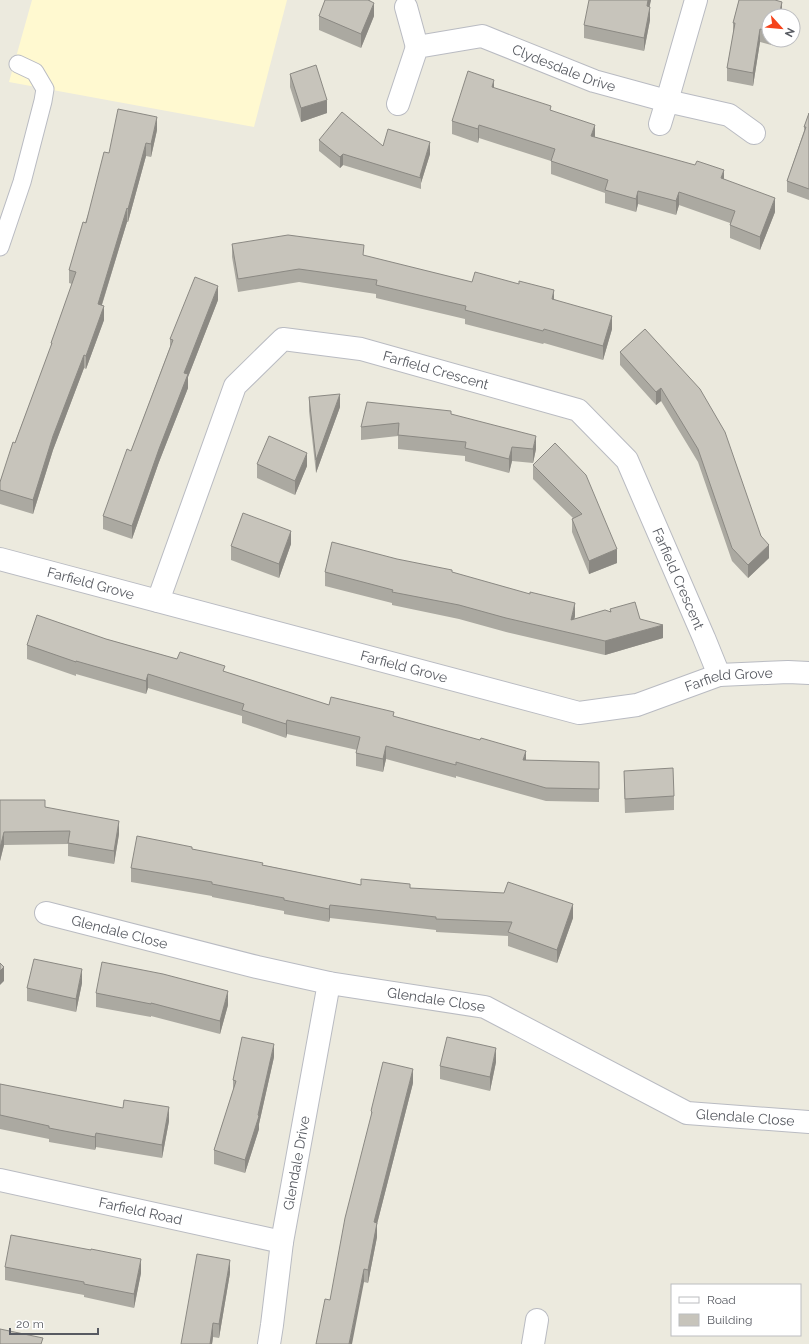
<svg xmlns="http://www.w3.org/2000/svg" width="809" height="1344" font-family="Raleway,sans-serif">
<rect width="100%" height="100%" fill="#eceade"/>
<path fill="#fff9d0" d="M32,0H287L254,127L9,82Z"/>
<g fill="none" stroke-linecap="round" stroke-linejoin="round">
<defs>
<path id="service" d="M0,247L22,182L43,101L45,89L35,72L18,64"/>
<g id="minor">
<path d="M406,7L417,47"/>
<path id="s1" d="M398,104L417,47L482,36L594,81L667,101L696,0"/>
<path d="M660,124L667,101L729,115L754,133"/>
<path id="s2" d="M0,559L579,713L637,705L719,675L788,672L809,673"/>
<path id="s3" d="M158,601L235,386L283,339L361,349L578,410L627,460L704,638L719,675"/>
<path id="s4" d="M46,913L257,967L329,983L485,1007L687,1113L809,1122"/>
<path id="s5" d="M0,1180L282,1242"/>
<path id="s6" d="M269,1344L272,1325L282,1242L329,983"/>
<path d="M533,1344L537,1320"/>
</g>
</defs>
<use href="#service" stroke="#b9bbc2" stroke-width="19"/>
<use href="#minor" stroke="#b9bbc2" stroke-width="24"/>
<use href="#service" stroke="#fff" stroke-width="17"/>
<use href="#minor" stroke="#fff" stroke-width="22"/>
</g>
<path fill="#aba9a1" d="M325,0H370L374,16L361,48L319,30V16Z
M651,0L649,6L650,20L644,51L584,38V25Z
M739,0H775L782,2V16H769V40H776L775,46L760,42L753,86L727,81V68L733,35V23Z
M290,74L327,113L301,122L290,87Z
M494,88L551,110L595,137L724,179L775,212L760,250L730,238V223L679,205L676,215L638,204L636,212L605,203V193L551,174V161L479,138L478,143L452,134V121Z
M809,113V200L787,192V181L804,131V127Z
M157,130L151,157L146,156L128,222H127L102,305L104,320L86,369L84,368L53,450L33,514L0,504V482L51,347V343L72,284L69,283V270L109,153Z
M319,140L383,146L430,154L421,183V189L343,165L340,168L319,151Z
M232,244L364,256L472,282L554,299L612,329L603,360L544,343L543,344L465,324V319L376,298V294L299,282L238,292L232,257Z
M218,300L188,377V388L159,462L132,539L103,529V516L131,451L170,347V339Z
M645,329L761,536L769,558L748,578L732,561L698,462L661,401L656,405L620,365V352Z
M309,397L340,407L316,473L309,411Z
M451,414L536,449L533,463L512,461L509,473L465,461V456L398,449V436L361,440V427Z
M555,443L617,563L589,574L572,532V519L573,518L533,479V465Z
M257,464L307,466L295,495L257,478Z
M291,544L279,578L231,560V546Z
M325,572L452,573L575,616L574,619L610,612V609L640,619L663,638L605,655L506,632L459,619L392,605V603L325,586Z
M106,639L177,659L225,672L329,705L394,717L526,760L599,762V802L546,801L456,776V778L386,759L383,772L356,766V753L357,750L287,734L286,738L242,723V716L148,688L146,694L76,674V676L27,659V645Z
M624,771L674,796V810L625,813L624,784Z
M0,800L45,807L119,834L114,864L68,856V844L4,845L0,861Z
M192,849L263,865L361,885L410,888L573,918L557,963L508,946V936L436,932V930L330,918L329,922L284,914V911L212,897V896L131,882V868Z
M82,983L76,1012L27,1001V988Z
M96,993L228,1005L220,1034L151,1016V1017L96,1007Z
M274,1057L259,1124V1129L245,1173L214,1164V1150L233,1091V1080Z
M496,1062L490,1091L440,1079V1066Z
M413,1083L377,1224V1237L368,1283L364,1282L330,1300L371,1117V1111Z
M0,1084L169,1121L162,1158L96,1147L95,1150L49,1142V1139L0,1129Z
M5,1267L141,1273L134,1308L84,1297V1295L5,1280Z
M230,1273L219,1338L213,1337L212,1344H181Z"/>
<path fill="#8b8983" d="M648,0H651L647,19V6Z
M782,2V16H779Z
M374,3V16L361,48V34Z
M650,7V20L644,51V38Z
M760,29V42L753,86V73Z
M494,80V93L492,87Z
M327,100V113L301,122V108Z
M157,117V130L151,157V144Z
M479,125V138L478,143V129Z
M595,125V138L591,136Z
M430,142V154L421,183V178L420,176Z
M146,143V156L128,222V209Z
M343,154V165L340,168V157Z
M724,170V184L721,178Z
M638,191V204L636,212V199Z
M679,192V205L676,215V201Z
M775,198V212L760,250V237Z
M127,208V222L98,317V304Z
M218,286V300L188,377V388L159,462L132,539V526L184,373Z
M554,290V303L552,299Z
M104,306V320L86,369V356Z
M612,316V329L603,360V346Z
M84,355V368L53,450L33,514V500L53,436Z
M661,388V401L656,405V392Z
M340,394V407L316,473V460Z
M536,436V449L533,463V449Z
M512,447V461L509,473V459Z
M307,453V466L295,495V481Z
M291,531V544L279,578V564Z
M769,545V558L748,578V565Z
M617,549V563L589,574V561Z
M575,603V616L571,634V620Z
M663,625V638L605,655V641Z
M148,674V688L146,694V681Z
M287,720V734L286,738V724Z
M386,746V759L383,772V759Z
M526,751V764L523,760Z
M119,821V834L114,864V851Z
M4,832V845L0,861V848Z
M573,904V918L557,963V950Z
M330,905V918L329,922V909Z
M4,967V981L0,985V971Z
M82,969V983L76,1012V999Z
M228,991V1005L220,1034V1021Z
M274,1044V1057L259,1124V1129L245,1173V1160L258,1115Z
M496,1048V1062L490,1091V1077Z
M413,1069V1083L377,1224V1237L368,1283V1270L374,1222Z
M169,1107V1121L162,1158V1145Z
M96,1133V1147L95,1150V1137Z
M141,1259V1273L134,1308V1294Z
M230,1260V1273L219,1338V1324Z
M364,1269V1282L352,1344H349Z
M213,1323V1337L212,1344H210Z"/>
<path fill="#c7c4bb" stroke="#8b8983" d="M325,0H368L374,3L361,34L319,16Z
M589,0H648L647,6L650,7L644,38L584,25Z
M739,0H775L782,2L779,16H769V31L760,29L753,73L727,68L735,23H733Z
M316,65L327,100L301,108L290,74Z
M468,71L494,80L492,87L551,106L550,110L595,125L591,136L695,165L697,161L724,170L721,178L775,198L760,237L730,225L735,211L679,192L676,201L638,191L636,199L605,190L608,180L551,161L555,149L479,125L478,129L452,121Z
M118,109L157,117L151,144L146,143L128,209L127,208L98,304L104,306L86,356L84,355L53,436L33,500L0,490V482L13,442L15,443L52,343H51L76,272L69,270L83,222L86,223L104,152L109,153Z
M342,112L383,146L388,129L430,142L420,176L421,178L343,154L340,157L319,140Z
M809,113V189L787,181L806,127H804Z
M288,235L364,245L363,255L472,282L475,272L519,284V281L554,290L552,299L612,316L603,346L544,329L543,331L465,310L466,306L376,285L377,280L299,269L238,279L232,244Z
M195,277L218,286L184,373L188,374L159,449L132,526L103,516L127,449L131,451L173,340L170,339Z
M645,329L700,389L725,432L761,536L769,545L748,565L732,548L698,449L661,388L656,392L620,352Z
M340,394L316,460L309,397Z
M367,402L451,411V414L536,436L533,449L512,447L509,459L465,448L466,442L398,435L399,423L361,427Z
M269,436L307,453L295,481L257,464Z
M555,443L586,475L617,549L589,561L572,519L582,514L533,465Z
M243,513L291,531L279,564L231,546Z
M332,542L397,559L452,570V572L530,594V592L575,603L571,620L605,610L611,612L610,609L635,602L640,619L663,625L605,641L506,618L459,605L392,592L393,590L325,572Z
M37,615L106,639L177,659L180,652L225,666L223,671L329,705L331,697L394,712L393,716L480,740L481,738L526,751L523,760L599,762V789L546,788L456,762V765L386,746L383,759L356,753L360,737L287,720L286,724L242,710L244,704L148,674L146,681L76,661V662L27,645Z
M673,768L674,796L625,799L624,771Z
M0,800H45V807L119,821L114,851L68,843L70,831L4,832L0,848Z
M137,836L192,847V849L263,863L262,865L361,885V879L410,884V888L504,893L508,882L573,904L557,950L508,932L512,922L436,919V917L330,905L329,909L284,900V898L212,884V882L131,868Z
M34,959L82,969L76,999L27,988Z
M102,962L163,974L228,991L220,1021L151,1003V1004L96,993Z
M0,963L4,967L0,971Z
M242,1037L274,1044L258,1115L259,1116L245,1160L214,1150L236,1081L233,1080Z
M447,1037L496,1048L490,1077L440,1066Z
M383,1062L413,1069L374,1222L377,1223L368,1270L364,1269L349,1344H316L325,1299L330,1300L345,1218L372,1112L371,1111Z
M0,1084L123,1108L124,1100L169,1107L162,1145L96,1133L95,1137L49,1128V1126L0,1115Z
M11,1235L91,1250V1249L141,1259L134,1294L84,1284V1282L5,1267Z
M197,1254L230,1260L219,1324L213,1323L210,1344H181Z
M0,1329L43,1338L41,1344H0Z"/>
<g text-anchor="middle" stroke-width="3.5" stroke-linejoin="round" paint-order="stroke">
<g font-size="14" fill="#575a61" stroke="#fff">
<text dy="5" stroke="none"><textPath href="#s1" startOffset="214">Clydesdale Drive</textPath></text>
<text dy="5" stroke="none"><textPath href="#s3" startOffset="452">Farfield Crescent</textPath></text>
<text dy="5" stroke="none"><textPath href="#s3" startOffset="799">Farfield Crescent</textPath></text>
<text dy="5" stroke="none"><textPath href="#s2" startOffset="94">Farfield Grove</textPath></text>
<text dy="5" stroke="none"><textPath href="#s2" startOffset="418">Farfield Grove</textPath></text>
<text dy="5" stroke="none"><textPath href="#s2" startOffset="754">Farfield Grove</textPath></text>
<text dy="5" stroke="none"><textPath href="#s4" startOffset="76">Glendale Close</textPath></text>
<text dy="5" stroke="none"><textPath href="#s4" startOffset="400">Glendale Close</textPath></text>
<text dy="5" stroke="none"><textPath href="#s4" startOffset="736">Glendale Close</textPath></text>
<text dy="5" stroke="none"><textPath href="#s6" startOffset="183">Glendale Drive</textPath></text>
<text dy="5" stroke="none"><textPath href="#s5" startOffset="144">Farfield Road</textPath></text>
</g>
</g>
<rect x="671" y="1284" width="130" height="52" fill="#ffffff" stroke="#bcbdc0"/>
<rect x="679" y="1297" width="20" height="6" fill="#ffffff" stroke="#bcbdc0"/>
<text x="707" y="1304" font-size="12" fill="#575a61">Road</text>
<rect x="679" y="1314" width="20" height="12" fill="#c7c4bb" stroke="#bcbdc0"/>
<text x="707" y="1324" font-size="12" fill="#575a61">Building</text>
<g transform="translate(781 28) rotate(117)"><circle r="19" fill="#ffffff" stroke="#bcbdc0"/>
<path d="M0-3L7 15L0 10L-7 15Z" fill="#f5431b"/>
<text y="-6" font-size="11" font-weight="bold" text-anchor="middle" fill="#575a61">N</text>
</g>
<path d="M10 1328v6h88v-6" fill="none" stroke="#575a61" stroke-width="2"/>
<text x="16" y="1328" font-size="12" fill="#575a61" stroke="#ffffff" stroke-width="3" paint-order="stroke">20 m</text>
</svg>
